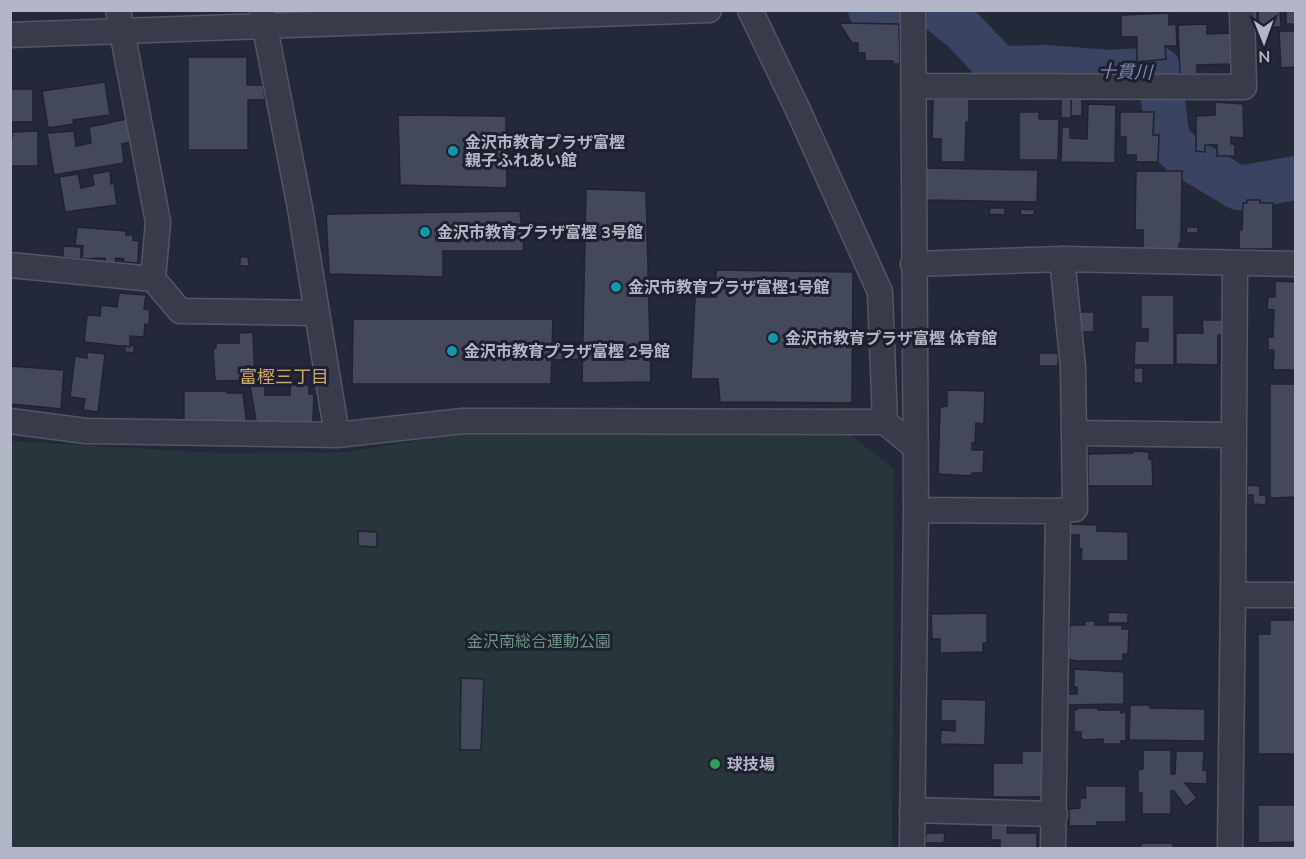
<svg xmlns="http://www.w3.org/2000/svg" width="1306" height="859" font-family="'Nunito Sans','Noto Sans JP',sans-serif">
<rect width="100%" height="100%" fill="#242939"/>
<path fill="#27363b" d="M755,432L848,433L894,469L892,848H11L10,441L217,453L346,452L467,433L636,434Z"/>
<g fill="none" stroke-linecap="round" stroke-linejoin="round">
<path stroke="#3a4361" stroke-width="44" d="M870,10H890
M938,10L963,30L999,68L1045,67L1109,72L1159,69L1168,140L1183,155L1238,188L1296,178"/>
</g>
<path fill="#43485b" stroke="#1f2231" stroke-width="1.5" d="M1258,10H1280L1281,27L1259,28Z
M1286,10H1296V28H1293V24H1286Z
M1169,13V25L1176,24L1177,46H1165L1166,59L1137,62V37H1121V15Z
M839,23L899,24L900,64H893V61H865V53H858V43H852Z
M1207,24V34L1230,33L1231,64L1197,65V74H1180L1178,25Z
M1279,31H1296V67L1281,68Z
M188,57H247V85H263L265,100H248V150H188Z
M105,82L110,115L73,120L74,124L48,128L42,91Z
M10,89H33V122H10Z
M933,99H969V122H966L965,162H941V139H932Z
M1061,99H1071V118H1061Z
M1071,99H1082V116H1071Z
M1215,102L1243,104L1244,138L1231,137V144H1235V156H1217V145H1205V152L1196,151V116L1215,115Z
M1088,104L1116,105L1115,163L1061,162L1062,127H1070V138L1087,139Z
M1019,112H1039V119H1059L1058,160H1019Z
M1120,112H1154L1153,135H1159L1158,162H1136V155H1126V137H1120Z
M398,115L506,116L507,188L400,185Z
M126,119L130,142L122,144L124,163L54,175L47,133L74,131L76,146L91,143L89,127Z
M38,131V166H10V138H12V132Z
M926,168L1038,170L1037,202L926,200Z
M110,171L111,184L114,183L117,205L65,212L59,177L78,174L81,188L94,185L92,174Z
M1136,171H1182L1181,243H1179V251H1143V230H1135Z
M586,189L646,191L651,382L582,383Z
M1247,200H1260V203H1273V249H1239V230H1242L1243,203H1247Z
M990,208H1005V215L989,214Z
M1021,209L1035,210L1034,215H1020Z
M520,211L524,251H443V277L329,274L326,214Z
M77,227L126,231V235H133V240L139,241L138,263L123,262L124,259L116,258L115,263L106,262L105,258L82,259L83,246L75,245Z
M1187,227H1198V233H1186Z
M63,246L81,247V259L63,257Z
M240,257H248L249,266H240Z
M716,270L853,272L852,403L720,402L718,379H691L695,297H716Z
M1275,281L1296,282V370H1273L1274,350H1268V337H1273L1274,310L1267,309L1268,297H1275Z
M119,293L146,295L144,309L150,310L149,325L145,324L144,337L130,336V347L84,342L87,315L100,316L101,305L117,307Z
M1141,295H1174V365H1134L1135,341H1148V329H1141Z
M1079,312H1094V332H1082Z
M353,319H553L551,384H352Z
M1202,320H1223L1224,335H1218V365L1176,364V333H1203Z
M253,332L255,380L215,381L213,349L216,348V343H239V333Z
M130,345H134V353L125,352V346L130,347Z
M552,351H586V359L552,360Z
M87,352L105,354L98,412L83,410L85,399L70,397L75,356L87,358Z
M1039,353H1058V366H1039Z
M10,366L64,370L61,409L10,404Z
M1134,368H1143V383H1134Z
M1270,384H1296V497L1270,498Z
M290,385H309V394H314L313,422L257,426L250,386H265V395H290Z
M947,390L985,391L984,424L976,423L975,443H972V450H984L983,473H972L971,476L938,474L940,407L947,406Z
M184,391H227V393H243L247,425L184,424Z
M1133,451L1149,452V459L1152,458L1153,486H1088V454L1133,453Z
M1247,485L1260,486V495H1266V505L1253,504V495H1247Z
M1070,524L1097,525V531L1128,532V561H1081L1082,549L1079,548V535H1070Z
M358,531L377,532V547L358,546Z
M1108,612L1128,613V623H1108Z
M987,613V643H983V652L940,653V639H932L931,614Z
M1270,620H1296V754H1258V634H1270Z
M1085,621H1095V625H1122V629H1129L1128,654H1123V661H1076L1068,659L1070,625H1085Z
M1074,669L1124,672V704L1068,705V694H1077V687H1074Z
M461,678L484,679L481,750H460Z
M941,699L986,700L985,745L940,744L941,730L955,731V721H941Z
M1130,705H1150V708L1205,709V741L1129,740Z
M1077,708H1098V710H1121V713L1126,712V741H1121V744H1103V739L1084,740L1081,738V732H1074V710H1077Z
M1143,750H1171V774H1175L1176,751H1204L1203,770L1207,771V784L1185,783L1197,798L1186,807L1174,791H1171V814H1142V793H1138V770L1143,769Z
M1022,751H1049L1046,797H993V763H1022Z
M1085,786H1126V822H1097V826H1069V809L1080,808V798H1086Z
M1258,805H1296V842L1258,843Z
M991,823H1008L1007,833H1037V847L1040,848H991V847H1000V840H991Z
M926,833H945L944,843H925Z
M1142,843H1173V848H1139Z"/>
<g fill="none" stroke-linecap="round" stroke-linejoin="round">
<defs>
<path id="minor" d="M118,10L158,222L153,279
M750,10L798,110L880,292L885,422
M262,12L300,208L337,435
M10,35L709,10
M914,86L1244,87L1242,10
M913,264L1062,259L1296,264
M10,265L153,279L180,311L317,313
M10,421L86,431L337,435L463,421L885,422L916,448
M1074,433L1234,435
M916,510L1058,511
M1233,595L1235,264
M912,810L1055,814
M912,848L916,510L913,10
M1053,848L1058,511L1075,509L1073,367L1062,259
M1230,848L1233,595H1296"/>
</defs>
<use href="#minor" stroke="#535665" stroke-width="27"/>
<use href="#minor" stroke="#373b4a" stroke-width="24"/>
</g>
<g fill="#0f9aa8" stroke="#1d202f" stroke-width="2">
<circle cx="453" cy="151" r="6"/>
<circle cx="425" cy="232" r="6"/>
<circle cx="616" cy="287" r="6"/>
<circle cx="773" cy="338" r="6"/>
<circle cx="452" cy="351" r="6"/>
</g>
<circle fill="#2e9e5b" stroke="#1d202f" stroke-width="2" cx="715" cy="764" r="6"/>
<g text-anchor="middle" stroke-width="6" stroke-linejoin="round" paint-order="stroke">
<g font-size="16" font-weight="bold" fill="#b3b6c6" stroke="#1d202f" text-anchor="start">
<text x="465" y="148">金沢市教育プラザ富樫<tspan x="465" dy="18">親子ふれあい館</tspan></text>
<text x="437" y="238">金沢市教育プラザ富樫 3号館</text>
<text x="628" y="293">金沢市教育プラザ富樫1号館</text>
<text x="785" y="344">金沢市教育プラザ富樫 体育館</text>
<text x="464" y="357">金沢市教育プラザ富樫 2号館</text>
<text x="727" y="770">球技場</text>
</g>
<g font-size="16" fill="#6b957d" stroke="#1d202f">
<text x="539" y="647">金沢南総合運動公園</text>
</g>
<g font-size="18" font-style="italic" fill="#7c87ab" stroke="#1d202f">
<text transform="translate(1125 72) rotate(1)" y="6">十貫川</text>
</g>
<g font-size="18" fill="#cca767" stroke="#1d202f">
<text x="284" y="383">富樫三丁目</text>
</g>
</g>
<rect width="1306" height="859" fill="none" stroke="#b3b6c6" stroke-width="24"/>
<g transform="translate(1264 42) rotate(179)" stroke="#1d202f" stroke-width="4.5" paint-order="stroke">
<path d="M0-4.5L10 22L0 15L-10 22Z" fill="#b3b6c6"/>
<text y="-9" font-size="16" font-weight="bold" text-anchor="middle" fill="#b3b6c6">N</text>
</g>
</svg>
